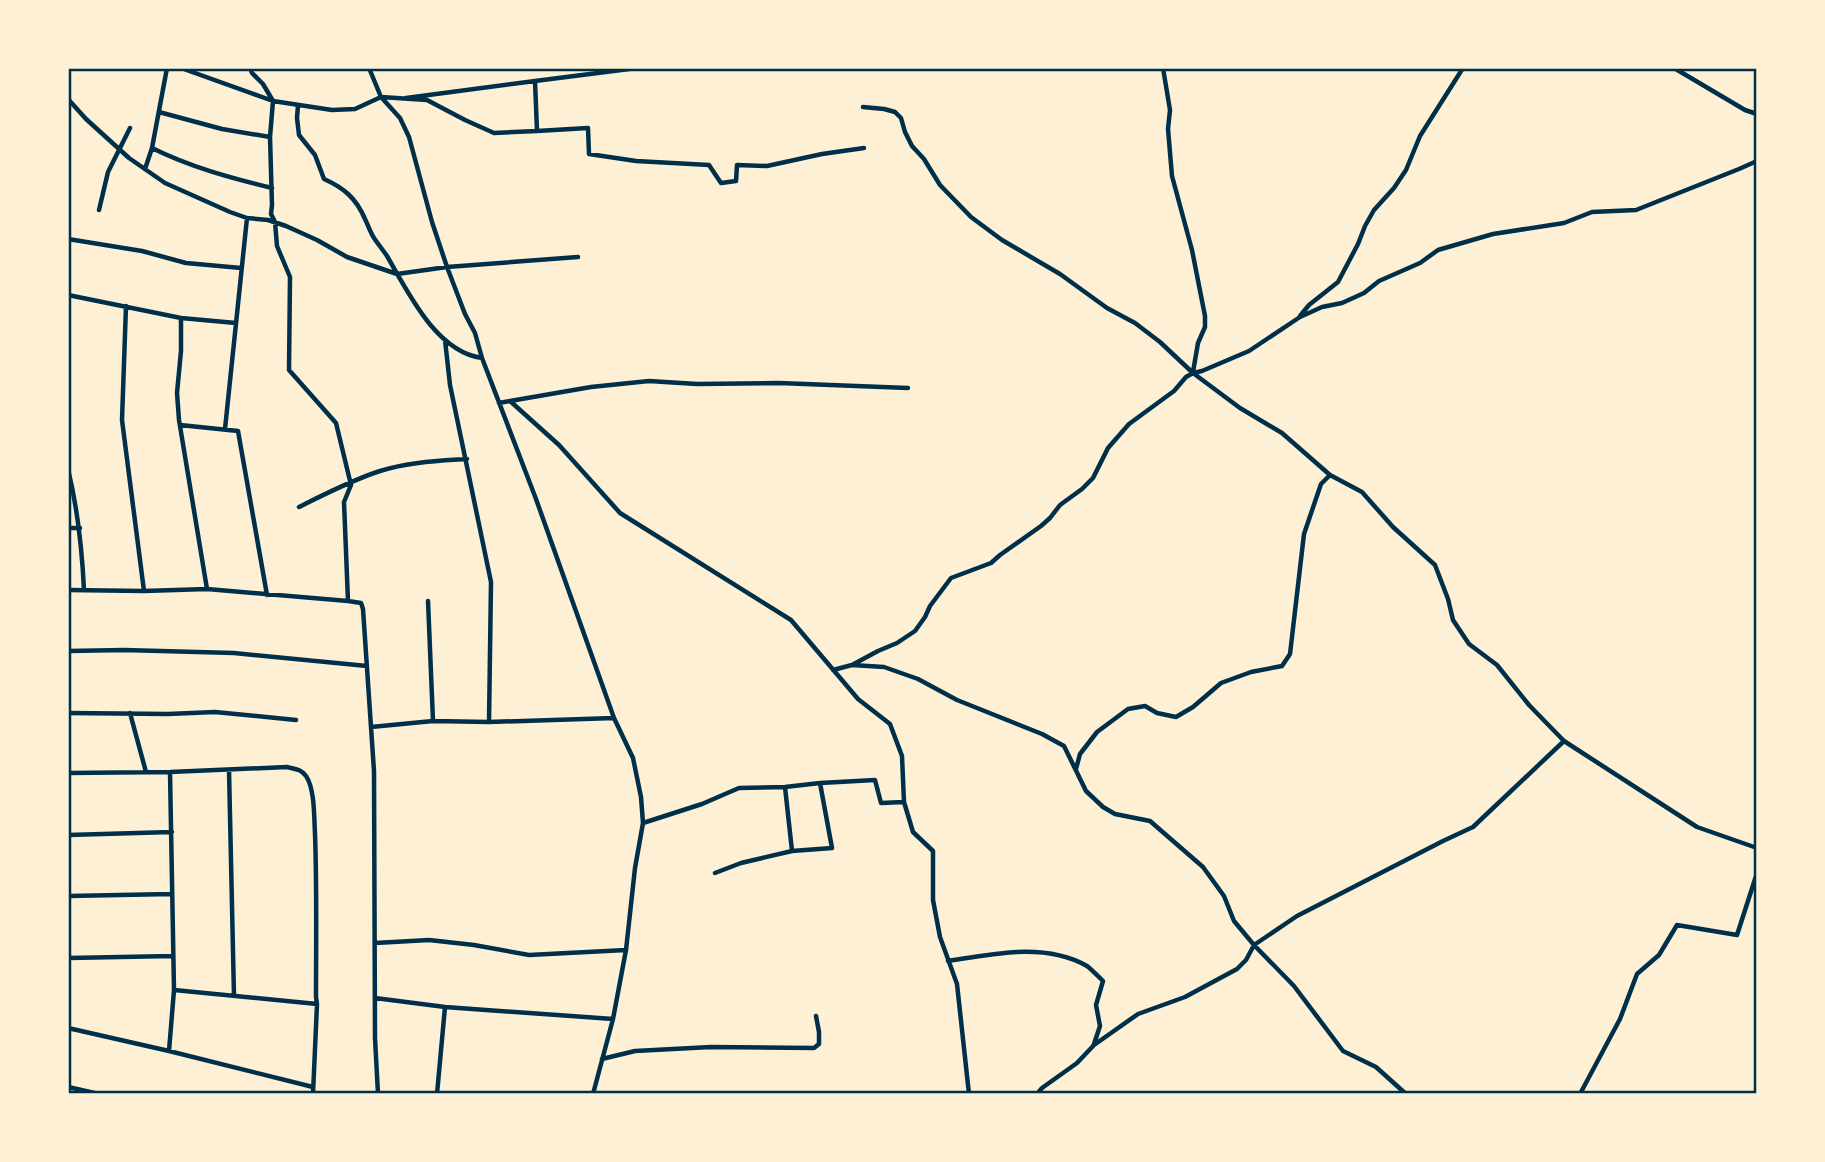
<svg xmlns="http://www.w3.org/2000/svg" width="1825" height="1162" font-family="'PT Sans Narrow',sans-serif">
<rect width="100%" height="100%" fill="#fdf0d5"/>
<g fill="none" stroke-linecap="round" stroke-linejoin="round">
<path stroke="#003049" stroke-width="4.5" d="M181,68L273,101L332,110L355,109L381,97L427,100L465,120L494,133L537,131L535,81L406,98
M250,68L252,73L263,84L273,101L270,137L272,205L271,214L275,222L277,246L290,277L289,370L336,423L351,485L344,502L348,601
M369,68L381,97L400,118L409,137L432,222L447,267L465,314L475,333L482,358L536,499L614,718L633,758L641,797L643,823L635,868L626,950L613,1019L593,1094
M1163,68L1170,110L1168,129L1172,176L1192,250L1205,316V327L1198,343L1193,372
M1674,68L1745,110L1757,114
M535,81L637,68
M68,99L86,119L129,158L165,183L230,212L247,218L268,220L286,226L317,240L347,257L397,274L447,267L578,257
M298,105L297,118L299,135L315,155L324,179C344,188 356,198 365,219C368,225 370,232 374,238C378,244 383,250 387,256C408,292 436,352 482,358
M863,107L884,109L895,112L901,118L905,132L912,146L924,159L940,185L971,217L1002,240L1060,274L1107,308L1135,323L1160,342L1193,373L1240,408L1282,433L1330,475L1362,492L1393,527L1435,565L1448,599L1453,620L1469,644L1497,665L1529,705L1564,741L1697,827L1757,848
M159,112L222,129L270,137
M537,131L588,128L589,154L636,161L709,165L721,183L736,181L737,165L767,166L822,154L864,148
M152,148C190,167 231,178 272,188
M145,169L152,148L167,68
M99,210L108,172L130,128
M68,239L142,251L186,263L241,268
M68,295L181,318L236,323
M126,306L122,420L144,591
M1300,316L1309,305L1338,282L1358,244L1365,226L1374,210L1394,188L1406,170L1420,136L1463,68
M181,318V351L177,393L179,420L207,589
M445,340L450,385L491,582L489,722
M510,401L591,387L649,381L697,384L779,383L908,388
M499,403L510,401L559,445L620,513L791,620L858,699L890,724L902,756L904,802L913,832L933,851V900L940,937L957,984L969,1094
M180,425L238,431L267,595
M225,429L247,218
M68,469C78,510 82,548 84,590
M299,507C325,494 352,480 380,471C408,462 437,461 467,459
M68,528H80
M68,590L144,591L207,589L348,601L361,603L363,609L374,771L375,1038L378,1094
M428,601L433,721
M68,651L124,650L234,653L367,666
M852,665L878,651L897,643L915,631L925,617L930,606L951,578L991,563L1000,555L1041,526L1050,518L1060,505L1082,489L1093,478L1108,448L1129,424L1174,391L1186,377L1193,373L1202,371L1249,351L1300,317L1322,307L1342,303L1364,293L1379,281L1420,263L1438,250L1493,234L1564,223L1592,212L1636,210L1739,169L1757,161
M833,670L852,665L884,667L918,679L957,700L1042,734L1064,746L1086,791L1103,807L1115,814L1150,821L1203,867L1224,896L1234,921L1254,945L1294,986L1343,1051L1376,1067L1406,1094
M68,713L168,714L215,712L296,720
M130,713L146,772
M371,727L433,721L489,722L614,718
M1076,769L1080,754L1097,732L1128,709L1145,706L1157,713L1176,717L1193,707L1221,683L1251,672L1282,666L1290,654L1304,534L1321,484L1330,475
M229,770L234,996
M68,773L170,772L287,767C295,769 301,769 306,776C315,789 314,818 315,834C317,889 316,943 316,997L317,1004L313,1094
M643,823L702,804L739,788L785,787L820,783L875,780L881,803L904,802
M68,835L172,832
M792,851L832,848L820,783
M715,873L741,863L792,851L785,787
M68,896L172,894
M375,943L429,940L474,945L529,955L626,950
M68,958L173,956
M948,961C993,954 1045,942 1087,966C1092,970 1098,976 1103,981L1096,1005L1100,1026L1094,1044
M174,990L317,1004
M375,998L445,1007L613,1019
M68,1028L169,1051L313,1087
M169,1051L174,990L170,772
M602,1059L635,1051L711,1047L814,1048L819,1044V1032L816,1016
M68,1087L99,1094
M437,1094L445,1007
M1037,1094L1042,1088L1077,1063L1094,1045L1138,1014L1185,997L1237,969L1246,960L1254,945L1297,916L1443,841L1473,827L1564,741
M1580,1094L1620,1019L1637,974L1659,955L1677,925L1737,935L1757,873"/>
</g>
<rect width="1825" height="1162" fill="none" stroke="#fdf0d5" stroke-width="140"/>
<rect x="70" y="70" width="1685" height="1022" fill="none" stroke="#003049" stroke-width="2.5"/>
</svg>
